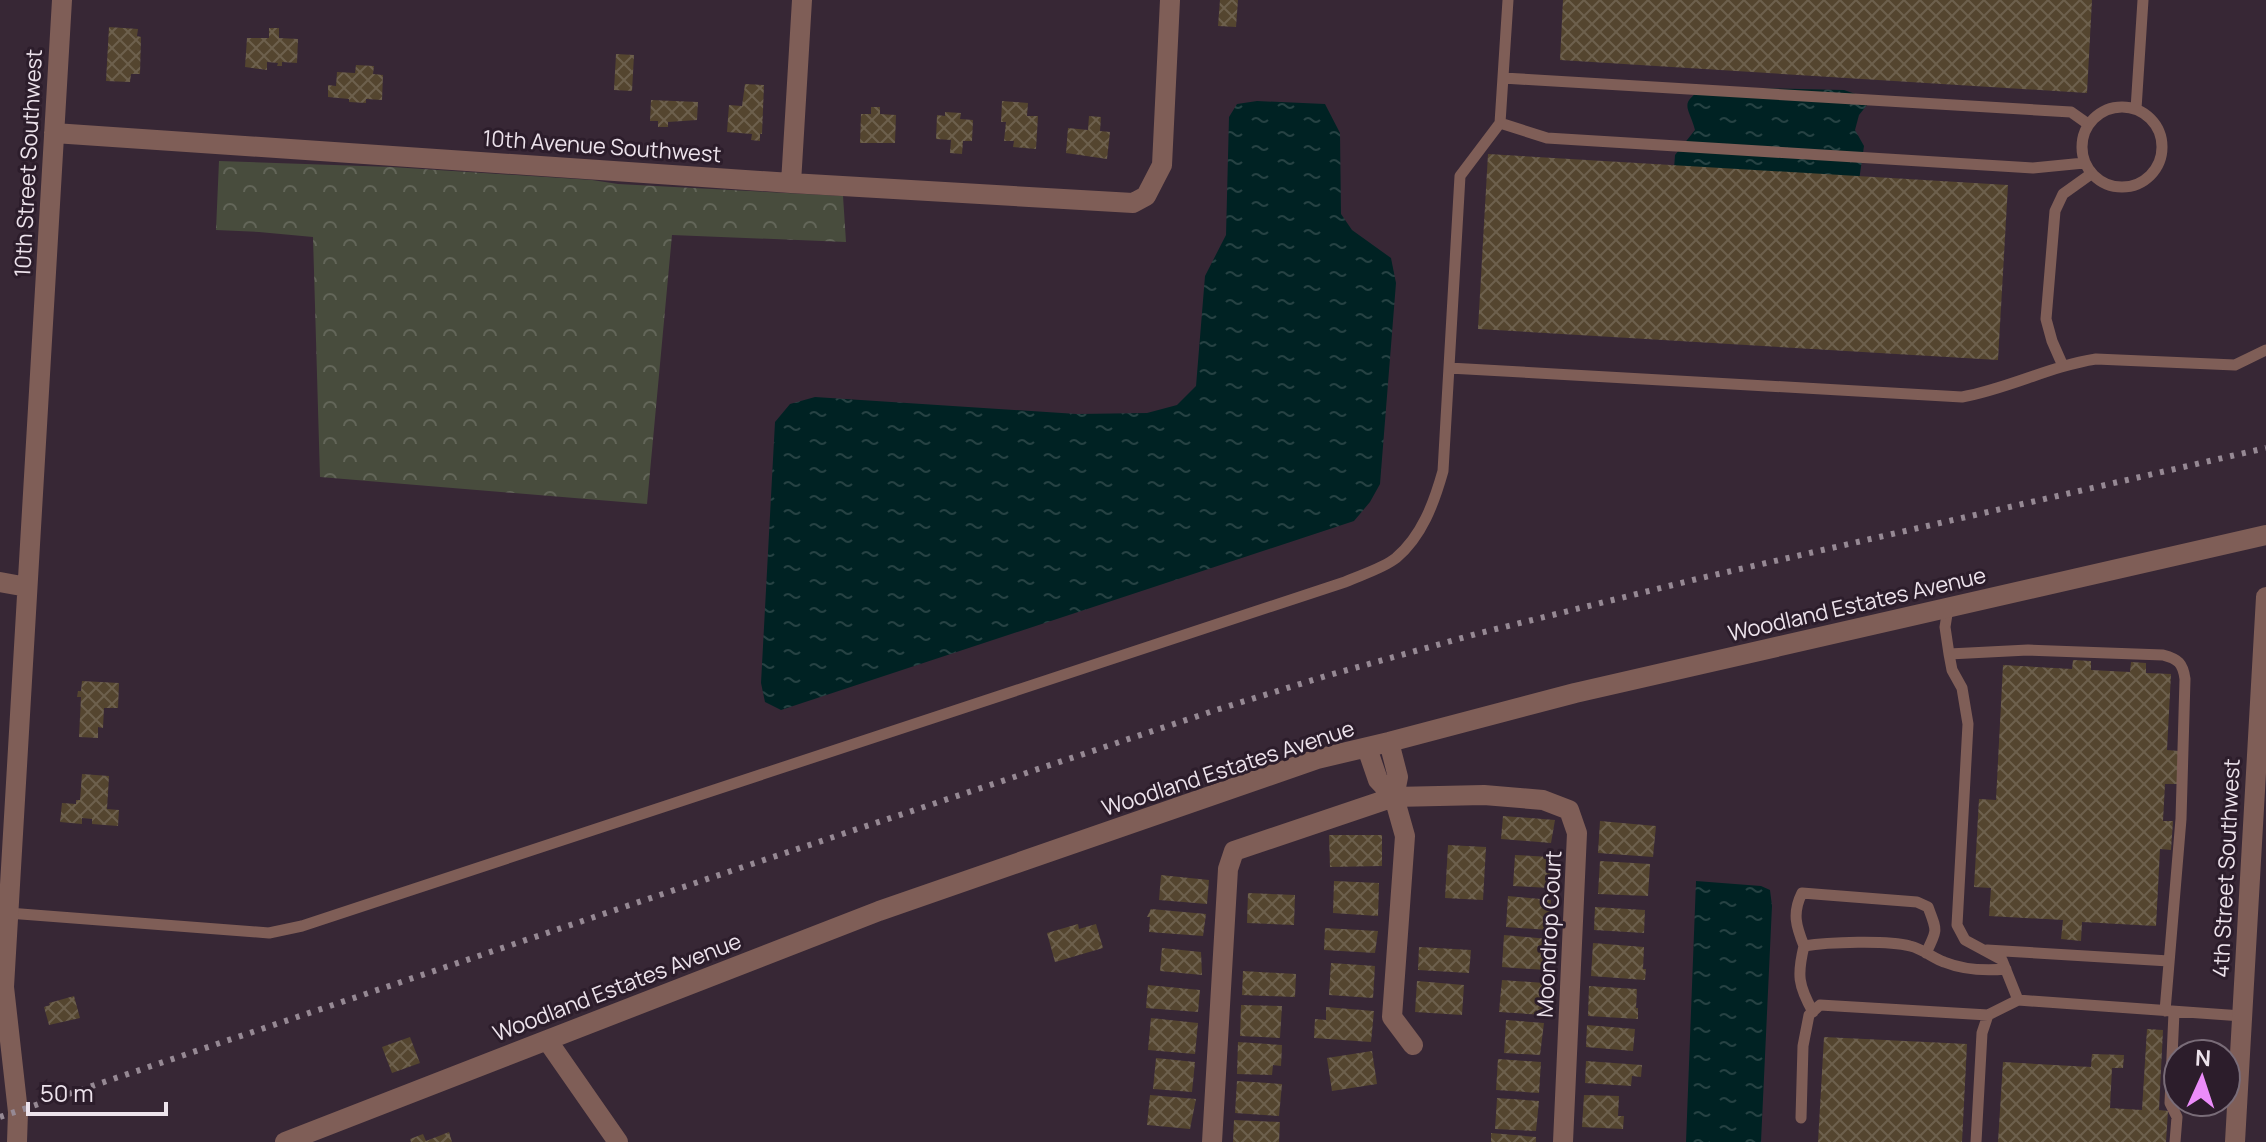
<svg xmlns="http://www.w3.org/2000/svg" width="2266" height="1142" font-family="Manrope,sans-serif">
<defs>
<pattern id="forest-crowns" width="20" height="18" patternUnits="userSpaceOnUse" patternTransform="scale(2)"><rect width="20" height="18" fill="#484c3d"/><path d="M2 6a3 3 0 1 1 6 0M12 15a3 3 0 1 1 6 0" fill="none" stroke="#636659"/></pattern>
<pattern id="water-ripples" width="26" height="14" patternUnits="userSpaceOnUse" patternTransform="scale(2)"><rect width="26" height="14" fill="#002223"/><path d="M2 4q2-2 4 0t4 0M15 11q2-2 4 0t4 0" fill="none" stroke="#264243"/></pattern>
<pattern id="building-cross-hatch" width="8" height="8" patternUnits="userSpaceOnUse" patternTransform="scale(2)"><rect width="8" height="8" fill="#54452f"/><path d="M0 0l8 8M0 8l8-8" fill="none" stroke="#6d604d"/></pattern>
</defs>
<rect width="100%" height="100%" fill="#372735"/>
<path fill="url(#forest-crowns)" d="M219,161L392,167L592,180L618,184L843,196L846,242L672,235L647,504L320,477L313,237L259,232L216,230Z"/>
<path fill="url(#water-ripples)" d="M1706,87L1844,90L1864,97L1867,105L1859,115L1855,130L1864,146L1847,264L1673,183L1675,155L1695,130C1689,106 1677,104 1706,87Z
M1257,101L1325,104L1340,133L1341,214L1352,230L1391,258L1396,283L1380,484L1370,502L1354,521L781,710L765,702L761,683L775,422L790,404L815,397L1077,414L1147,413L1177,405L1196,386L1205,276L1226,235L1229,117L1237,104Z
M1696,881L1761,886L1770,890L1772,906L1761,1142H1686Z"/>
<path fill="url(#building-cross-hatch)" d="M1220,0H1238L1236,27L1218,26Z
M1563,0H2092L2087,93L1560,60Z
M109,27L138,29L137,36L141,37L140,74H131L130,82L106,81Z
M269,28H279V38L298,39L297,63L282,62V66H277L278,63L267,62V70L245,67L247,38H269Z
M616,54L634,55L632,91L614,90Z
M356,65L374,66L373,74L383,75L382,100L366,99V103L349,102V99L328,97V85L336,86L337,72L355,73Z
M745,84L764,85L762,134H760V141L751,140L752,134L727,132L729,105L742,106Z
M651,100L698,102L697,120L668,122V127H658V121H650Z
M1002,101L1028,103L1027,116H1038L1036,149L1013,147L1014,141H1004L1006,122H1001Z
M871,107H880V114L896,115L895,143H860L861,114H871Z
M945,112L961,113L960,119L973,120L972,141H963L962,154L950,153L951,140L936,139L937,115L945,116Z
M1089,116L1101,117L1100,131L1110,132L1107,159L1066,153L1068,128L1088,130Z
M1488,154L2008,185L1998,360L1478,329Z
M2073,660L2091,661V670L2130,672L2131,662L2146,663V673L2171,674L2167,750L2179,751L2178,784H2165L2163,821H2173L2171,850L2160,849L2156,926L2082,922L2081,941L2061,939L2063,920L1989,916L1991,888L1974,887L1979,799L1996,800L2003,665L2072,669Z
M82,681L119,683L118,708H104L103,728L98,727V738L79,737L81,697H77L78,691H81Z
M82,774L109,776L107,809L119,810L118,826L92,824V819L82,818V824L60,822L62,803L76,804V800H80Z
M1503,816L1555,820L1551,843L1501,839Z
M1600,821L1656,826L1653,857L1598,853Z
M1329,835H1382V866L1330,867Z
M1448,845L1486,847L1483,900L1445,898Z
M1515,855L1551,857L1549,888L1513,886Z
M1600,861L1650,864L1648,896L1598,894Z
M1161,875L1209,880L1207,904L1159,900Z
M1334,881L1379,883L1378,916L1333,913Z
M1248,893L1295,895L1294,925L1247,923Z
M1508,896L1551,900L1549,930L1506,927Z
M1595,907L1645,910L1644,933L1594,930Z
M1151,909L1206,914L1203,936L1149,932L1150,917H1147Z
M1078,924L1079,929L1096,924L1103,948L1055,962L1047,933Z
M1325,928L1378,931L1375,953L1324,950Z
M1504,935L1549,939L1546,970L1502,967Z
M1593,943L1644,947L1643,969H1646L1645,980L1591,976Z
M1419,947L1471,950L1469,973L1418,970Z
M1162,948L1201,952L1202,975L1160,971Z
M1331,963L1375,966L1373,998L1329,995Z
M1243,971L1296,974L1295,997L1242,995Z
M1502,980L1545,983L1543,1015L1499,1012Z
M1417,981L1464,985L1462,1015L1415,1012Z
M1148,985L1200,990L1198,1012L1146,1008Z
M1589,986L1637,989L1636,1008H1638V1019L1588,1016Z
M74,996L80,1018L49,1025L44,1007L50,1005L49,1003Z
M1241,1005L1282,1006L1280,1038L1240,1036Z
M1326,1007L1374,1011L1371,1042L1314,1038L1315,1019L1326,1020Z
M1151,1018L1198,1023L1195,1054L1148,1050Z
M1506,1020L1544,1023L1540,1055L1504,1053Z
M1587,1025L1635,1029L1633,1051L1586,1047Z
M2147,1029L2163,1030L2159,1110L2168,1111L2166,1142H1998L2003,1062L2091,1067L2092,1054L2124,1055L2123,1068H2112L2110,1108L2142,1110Z
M410,1037L420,1063L392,1073L382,1047Z
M1824,1037L1967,1044L1962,1142H1818Z
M1238,1042L1282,1045L1281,1066L1273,1065L1272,1075L1237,1074Z
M1372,1051L1377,1084L1332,1091L1327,1058Z
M1156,1058L1195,1062L1192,1092L1153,1089Z
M1498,1059L1541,1062L1539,1093L1496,1090Z
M1586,1061L1642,1065L1641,1077L1632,1076L1631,1086L1585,1083Z
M1237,1081L1282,1084L1279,1116L1235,1113Z
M1150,1095L1196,1099L1190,1129L1147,1125Z
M1584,1095L1619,1096L1618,1116H1624L1623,1129L1582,1127Z
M1497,1098L1539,1101L1536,1131L1495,1129Z
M1234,1120L1280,1122L1279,1142H1233Z
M449,1132L452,1142H411L410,1139L423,1134L426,1141Z
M1491,1133L1536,1137V1142H1491Z"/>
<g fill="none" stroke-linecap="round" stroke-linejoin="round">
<path stroke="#7f5e57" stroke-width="11" d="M1503,78L2071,112L2088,124
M2082 147a40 40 0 1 1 80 0a40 40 0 1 1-80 0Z
M2136,109L2143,0
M1500,123L1547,138L2033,168L2084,163
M2063,366L2052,341L2046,319L2055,211L2063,194L2091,174
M1449,368L1962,397C2008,389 2050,366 2096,359L2235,365L2266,350
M1948,608L1945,627L1949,654L1952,670L1962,688L1968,724L1957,925L1965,940L2002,960L2018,1000L2242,1016
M1949,654L2028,650L2163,655C2178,659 2183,663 2185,679L2181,819L2165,1011
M8,913L269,933L302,926L1345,582C1360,575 1382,569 1396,558C1422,536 1434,503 1443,471L1460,176L1500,123L1508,0
M1804,946C1796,926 1792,913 1802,893L1917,902L1928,907C1937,931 1938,929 1926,953
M1987,950L2169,961
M1813,1012C1798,985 1797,975 1804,946C1828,942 1888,940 1910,946C1923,949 1933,958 1944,962C1964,970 1985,971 2006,969
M2174,1012L2170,1103L2177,1117L2175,1142
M1801,1118L1803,1046L1809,1015L1820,1005L1988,1015
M1976,1142L1982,1033L1988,1015L2018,1000"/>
<path stroke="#7f5e57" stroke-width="20" d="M54,133L791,183L1133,203L1146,196L1162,165L1170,0
M791,183L802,0
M0,582L27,587
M1389,742L1398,777L1394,797L1405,836L1392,1017L1413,1045
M1367,748L1378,780L1394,797
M547,1040L618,1142
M17,1142L18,1112L4,987L62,0
M285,1142L879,911L1317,759L1389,742L1575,693L2266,535
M1212,1142L1228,869L1234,851L1394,797L1484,795L1543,800L1569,810L1577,833L1563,1142
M2235,1142L2266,597"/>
<path stroke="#968994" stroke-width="6" stroke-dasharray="4 8" stroke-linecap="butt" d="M0,1117L731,871L1216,710L1326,676L1476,634L1701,578L2266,448"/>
</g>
<g text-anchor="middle" stroke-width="6" stroke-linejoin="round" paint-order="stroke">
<g font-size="22" fill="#ede3ec" stroke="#2c1d2b">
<text transform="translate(602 146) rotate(4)" y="8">10th Avenue Southwest</text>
<text transform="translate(28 163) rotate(-87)" y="8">10th Street Southwest</text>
<text transform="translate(1857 604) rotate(-13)" y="8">Woodland Estates Avenue</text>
<text transform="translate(1228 768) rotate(-18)" y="8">Woodland Estates Avenue</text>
<text transform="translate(2226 868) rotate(-87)" y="8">4th Street Southwest</text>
<text transform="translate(1549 934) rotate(-87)" y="8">Moondrop Court</text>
<text transform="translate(617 987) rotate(-21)" y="8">Woodland Estates Avenue</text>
</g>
</g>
<g transform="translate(2202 1078) rotate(3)"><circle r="38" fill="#2c1d2b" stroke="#796c78" stroke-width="2"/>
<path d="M0-6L14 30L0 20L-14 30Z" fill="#ec8cfa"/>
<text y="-12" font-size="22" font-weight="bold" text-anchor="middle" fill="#ede3ec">N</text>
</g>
<path d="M28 1102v12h138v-12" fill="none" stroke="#ede3ec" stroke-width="4"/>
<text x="40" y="1102" font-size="24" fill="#ede3ec" stroke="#2c1d2b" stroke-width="6" paint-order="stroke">50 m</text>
</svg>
